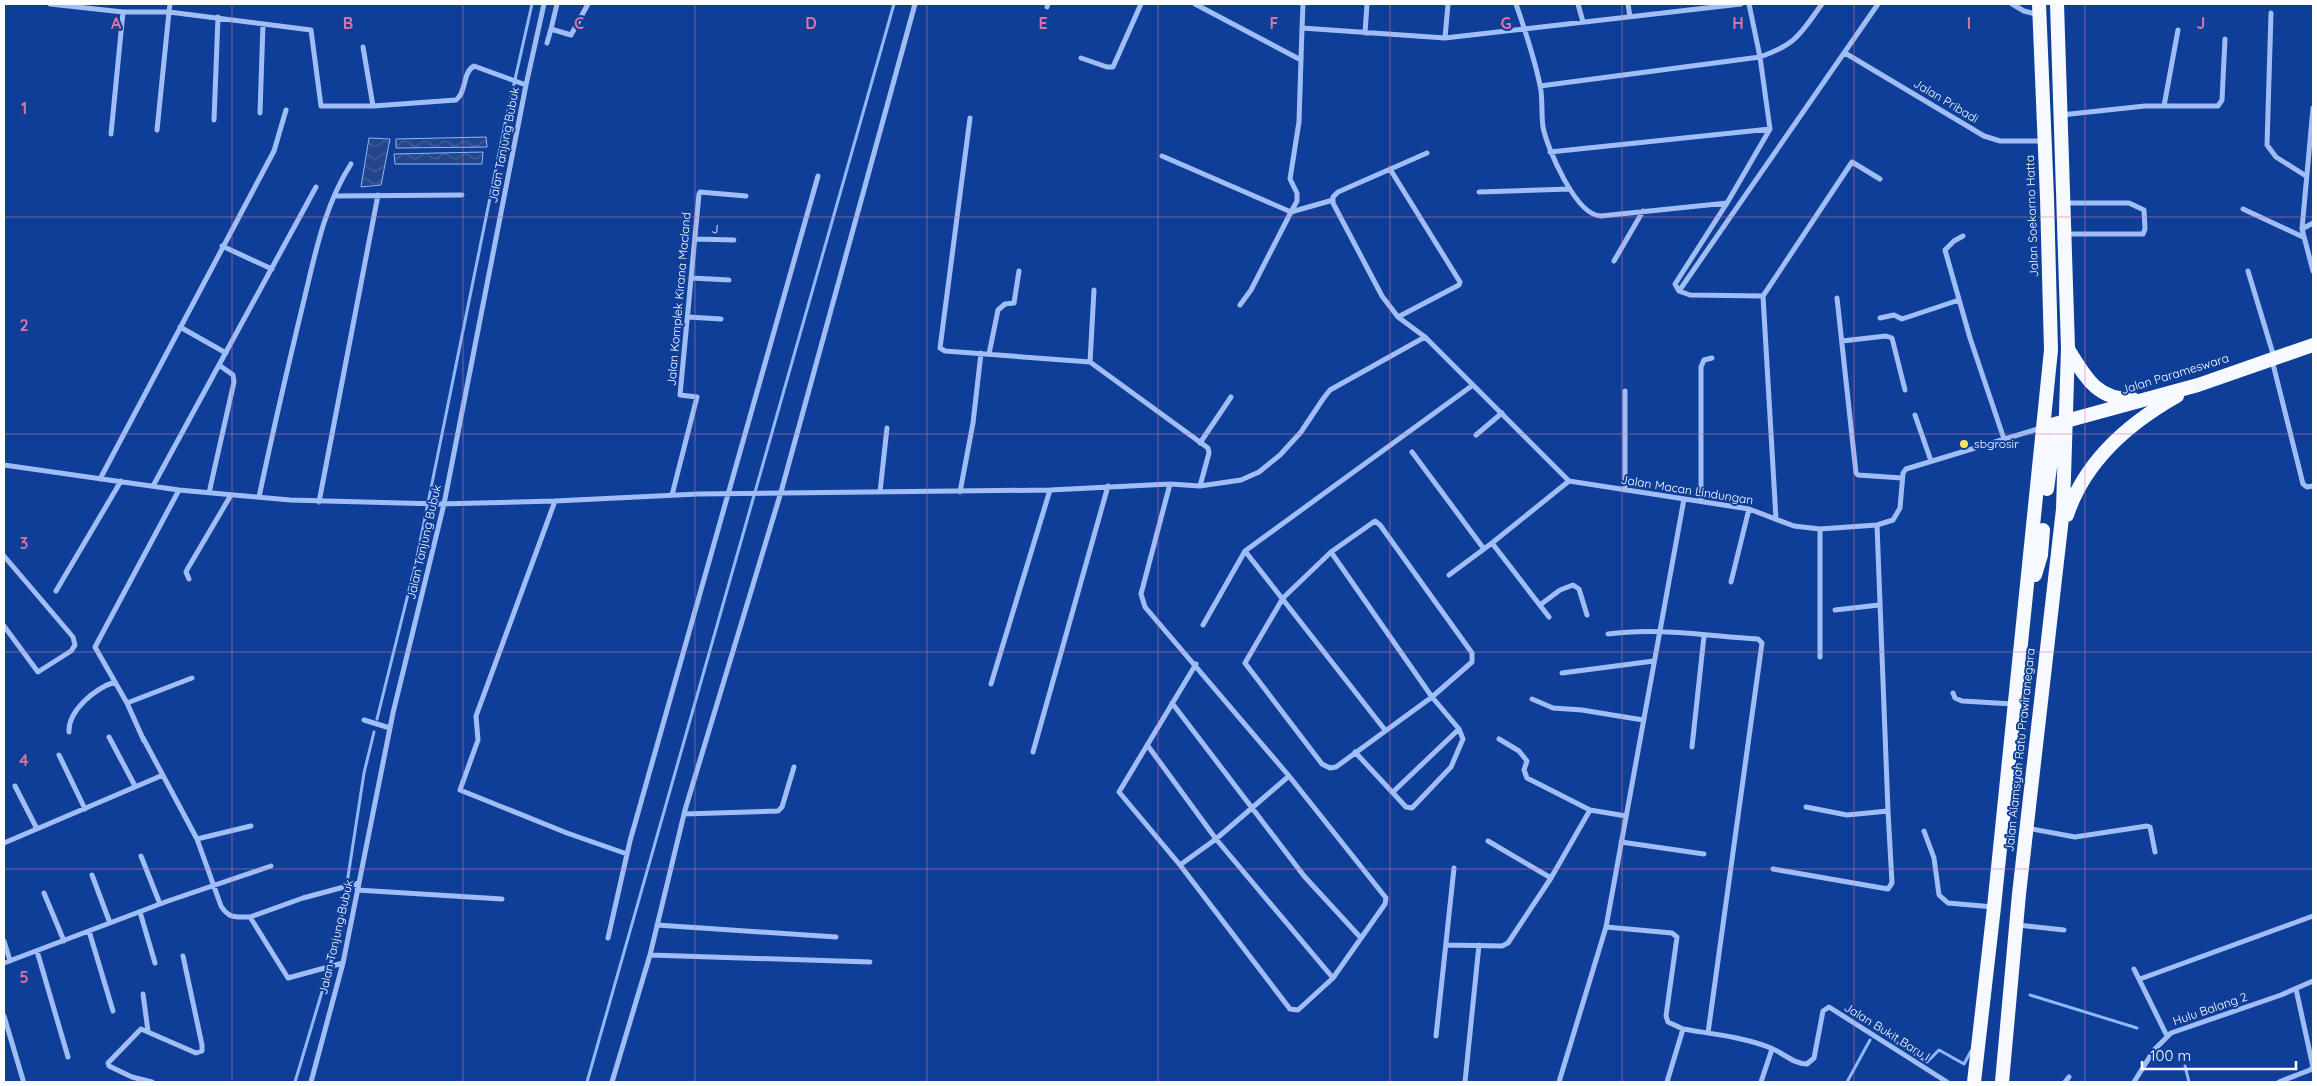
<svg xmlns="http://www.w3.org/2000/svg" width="2317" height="1086" font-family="Quicksand,sans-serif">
<defs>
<pattern id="water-waves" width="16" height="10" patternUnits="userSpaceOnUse" patternTransform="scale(1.25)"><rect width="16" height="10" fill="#23458a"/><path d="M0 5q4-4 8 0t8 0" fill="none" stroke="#44619c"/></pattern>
</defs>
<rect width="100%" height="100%" fill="#0f3e98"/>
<path fill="url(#water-waves)" stroke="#91b7f8" d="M486,137L487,147L396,148V139Z
M369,138L390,139L381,185L361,187Z
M483,152L482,164H395L394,154Z"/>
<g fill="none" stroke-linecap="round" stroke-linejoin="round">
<path stroke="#91b7f8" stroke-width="3" d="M377,719L416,562L505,124L532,4
M2030,995L2137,1028
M1876,1029L1927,1062L1939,1050L1964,1064L1971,1051
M2185,1066L2189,1082
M295,1082L339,935L364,773L374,732
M587,1082L894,4
M1847,1082L1870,1040"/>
<path stroke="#a0bef5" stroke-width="5" d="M50,4L123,12H169L170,4
M557,4L551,29L571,35L588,4
M1195,4L1301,60
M1516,4C1525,30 1534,57 1540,85C1543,98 1541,113 1543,127C1547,148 1576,216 1601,216L1727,203
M1578,4L1583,22
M1628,4L1630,17
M1749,4L1760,57L1770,129L1727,203L1675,284L1679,291L1690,295L1763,296
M2012,4L2024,11L2039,15
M1047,7L1048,4
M2271,13L2267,145L2276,157L2306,176
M1302,28L1303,4
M1365,33L1367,4
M1445,38L1448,4
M547,43L551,29
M363,47L373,106
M1845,53L1984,136L2000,141H2044
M1081,58L1107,67H1113L1141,4
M1540,86L1760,57C1797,44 1800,34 1822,4
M2164,106L2178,30
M2313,108L2302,229L2313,271
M260,113L263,24
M2061,115L2145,106H2218L2222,100L2225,39
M970,118L940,348L945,351L1090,362L1208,448L1209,453L1200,486
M214,120L218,17
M157,130L169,12L311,30L321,106H373L456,100C467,92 462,73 474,66L526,85
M111,134L123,12
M1550,152L1770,129
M1427,153L1338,192L1333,197V203L1382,296L1398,317L1425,337L1569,481L1749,509L1794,526L1820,529L1877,525L1893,520L1900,508L1903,473L1906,469L2041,428
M1162,156L1291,212L1297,201V193L1290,179L1299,122L1302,28L1445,38L1741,4
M1390,169L1460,282L1459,285L1398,317
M1479,192L1570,189
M334,196L462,195
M2063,203H2129L2144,210L2145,229L2143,234H2066
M2243,209L2303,237
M2302,229L2313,223
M1963,236L1954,241L1945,250L1970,338L2004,439
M696,239L734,240
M222,246L272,269
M1614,261L1643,211
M2248,271L2274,357
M692,278L729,280
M1679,291L1878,4
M1837,298L1856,473L1858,475L1902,478
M1240,305L1251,290L1291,212L1333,200
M688,317L721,319
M1880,318L1894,315L1902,319L1959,300
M180,327L226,353
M1842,341L1886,336L1892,338L1905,390
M989,354L998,310L1005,304L1014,303L1019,271
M2272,360L2303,484L2307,487L2313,486
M1090,362L1094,290
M1915,415L1931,461
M1476,435L1502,413
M1200,443L1231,397
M1412,452L1484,549
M4,465L179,490L290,500L439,504L555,501L698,494L1050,490L1170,484L1200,486L1241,480L1259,472L1280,455L1301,432L1323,399L1330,390L1425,337
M100,479L274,151L286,110
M1170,484L1141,594L1145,607L1289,776L1386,898L1385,904L1333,978L1298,1010L1290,1009L1180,865L1119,792L1196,664
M153,486L316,187
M1625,490V391
M880,492L887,428
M960,492L973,423L981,353
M209,493L234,382L233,375L219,365
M672,495L697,397L680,395L699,194L700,192L746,196
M259,497C273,431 288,366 304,300C315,254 325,204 351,164
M555,501L476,716L478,740L460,790L567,833L627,854
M1701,501V367L1704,360L1712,358
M319,502L378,195
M1776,519L1763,296L1852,162L1880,179
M1375,521L1380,525L1472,653V662L1432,697L1336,767L1330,768L1322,764L1245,663L1283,598L1331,552Z
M1245,551L1385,730
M1331,552L1432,697L1459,729L1463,739L1451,767L1412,808L1406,807L1355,752
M4,556L73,637L75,645L71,651L38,672L4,626
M1449,575L1492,543
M189,579L186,572L188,568L231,495
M1731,582L1749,509
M56,591L121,481
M1540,605L1560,590L1573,585L1579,589L1587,615
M1835,610L1879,605
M1549,617L1492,543L1569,481
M1203,625L1245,551L1473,385
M1608,634C1657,627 1708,636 1758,639L1762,643L1708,1033
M1820,657V529
M1562,673L1654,661
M991,684L1050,490
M1953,693L1955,698L1962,701L2013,704
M1532,699L1553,708L1582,710L1643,720
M127,703L192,678
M1172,703L1304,876L1361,938
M364,720L390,728
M69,732C68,710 96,688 115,682
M109,737L135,786
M143,738L197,839L221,906C229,919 236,917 250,917L288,978L343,963
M1499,739L1519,751L1527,761L1524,770L1527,778L1590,810
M144,741L127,703L95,647L179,490
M1148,746L1216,839L1333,978
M1692,747L1704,636
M1033,752L1108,486
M59,755L85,809
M15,786L37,829
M1393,792L1459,729
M1806,807L1847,815L1888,811L1877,525
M684,814L778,811L782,807L794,767
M2027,828L2075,837L2147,826L2150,827L2155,852
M1924,831L1934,858L1939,895L1948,903L1994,907
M197,839L251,826
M1488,841L1551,878
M1621,842L1704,854
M4,843L163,775
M141,856L160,904
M1180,865L1216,839L1289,776
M1773,869L1888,889L1892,883L1888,811
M92,875L110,923
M357,890L502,899
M44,893L64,941
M140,912L155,963
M250,917L303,898L359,883
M657,925L836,937
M2018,925L2064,930
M89,931L113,1011
M608,938L630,841L818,176
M4,941L10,961
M1447,945L1502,946L1508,943L1551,878L1590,810L1626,816
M37,951L68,1057
M650,955L870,962
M4,963L168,901L271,866
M2134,969L2167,1036
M2140,979L2313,916
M143,994L148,1031
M4,1016L23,1080
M1683,1029C1712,1034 1744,1037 1771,1048C1783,1053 1794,1064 1807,1064L1814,1058L1823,1011L1829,1007L1947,1082
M1436,1036L1454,868
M152,1082L132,1077L109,1066L108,1063L141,1029L196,1053L202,1051V1045L183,956
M311,1082L343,963L393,713L444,504L526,85L544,4
M612,1082L650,955L685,810L781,492L915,4
M1465,1082L1479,945
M1559,1082L1606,927
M1667,1082L1683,1029L1668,1022L1666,1016L1677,937L1672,933L1606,927L1684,499
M1761,1082L1772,1049
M2065,1082L2069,1077
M2134,1082L2154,1050L2171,1033L2281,995L2313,981
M2279,1082L2310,1070L2313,1067L2296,989"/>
<path stroke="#f6f9ff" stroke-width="14" d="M2068,349C2085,376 2096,400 2133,399
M2044,427L2198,385L2313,345
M2047,489L2054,439L2067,422
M2067,515C2085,461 2129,423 2177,396
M2035,575L2041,555L2043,530
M1974,1082L1994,907L2051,350L2047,198L2039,4
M2002,1082L2019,894L2063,509L2068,348L2057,4"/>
</g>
<path fill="none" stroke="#da749d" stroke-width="1" stroke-opacity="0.55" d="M232,4V1082M463,4V1082M695,4V1082M927,4V1082M1158,4V1082M1390,4V1082M1622,4V1082M1854,4V1082M2085,4V1082M4,217H2313M4,434H2313M4,652H2313M4,869H2313"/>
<circle fill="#ffe163" stroke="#0f3e98" stroke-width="2" cx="1964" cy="444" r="5"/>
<g text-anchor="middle" stroke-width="4" stroke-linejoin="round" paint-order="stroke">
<g font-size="12" fill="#fff" stroke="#0f3e98">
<text transform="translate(1946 101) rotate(31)" y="4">Jalan Pribadi</text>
<text transform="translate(504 145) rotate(-79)" y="4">Jalan Tanjung Bubuk</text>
<text transform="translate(2032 216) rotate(-92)" y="4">Jalan Soekarno Hatta</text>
<text transform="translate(715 229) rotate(2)" y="4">J</text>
<text transform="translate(679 299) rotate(-85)" y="4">Jalan Komplek Kirana Macland</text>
<text transform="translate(2175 374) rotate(-17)" y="4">Jalan Parameswara</text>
<text transform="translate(1687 490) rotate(9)" y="4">Jalan Macan Lindungan</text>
<text transform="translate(424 542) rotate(-77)" y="4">Jalan Tanjung Bubuk</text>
<text transform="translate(2020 750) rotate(-84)" y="4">Jalan Alamsyah Ratu Prawiranegara</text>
<text transform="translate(336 937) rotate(-77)" y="4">Jalan Tanjung Bubuk</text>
<text transform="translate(2210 1009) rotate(-19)" y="4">Hulu Balang 2</text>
<text transform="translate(1887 1032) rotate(32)" y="4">Jalan Bukit Baru I</text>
</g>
<g font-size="12" fill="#fff" stroke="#0f3e98" text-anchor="start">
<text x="1974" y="448">sbgrosir</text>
</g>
</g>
<g font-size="16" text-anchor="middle" font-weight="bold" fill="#da749d" stroke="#0f3e98" stroke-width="4" stroke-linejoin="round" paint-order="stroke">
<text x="116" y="29">A</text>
<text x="348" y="29">B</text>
<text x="579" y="29">C</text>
<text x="811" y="29">D</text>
<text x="1043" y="29">E</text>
<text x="1274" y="29">F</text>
<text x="1506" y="29">G</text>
<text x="1738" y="29">H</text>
<text x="1969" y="29">I</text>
<text x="2201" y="29">J</text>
<text x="24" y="114">1</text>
<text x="24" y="331">2</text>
<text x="24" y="549">3</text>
<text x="24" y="766">4</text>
<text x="24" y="983">5</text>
</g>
<rect width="2317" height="1086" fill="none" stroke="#ffffff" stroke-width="10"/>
<path d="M2142 1061v8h154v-8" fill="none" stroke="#ffffff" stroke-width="2.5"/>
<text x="2150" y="1061" font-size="15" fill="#ffffff" stroke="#0f3e98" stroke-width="4" paint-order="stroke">100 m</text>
</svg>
